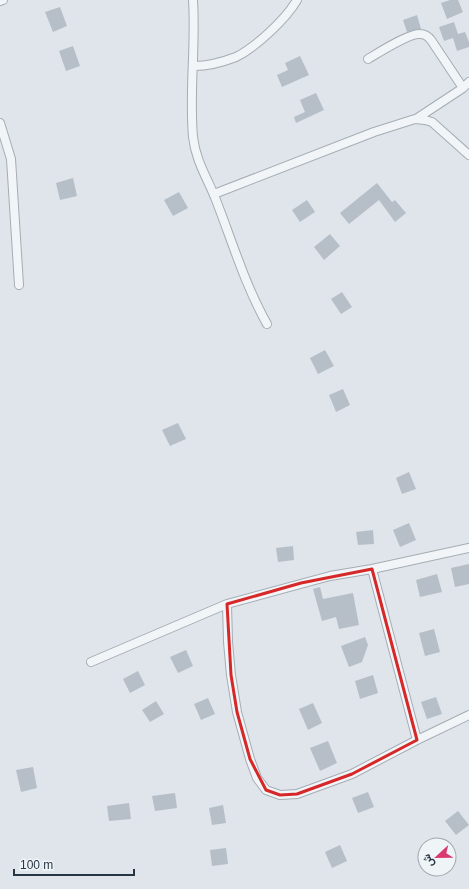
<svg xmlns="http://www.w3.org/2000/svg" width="469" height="889" font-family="Helvetica,Vazirmatn,sans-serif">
<rect width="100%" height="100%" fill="#dfe5ea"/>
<path fill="#b6bfc7" d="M450,0H458L463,12L447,19L441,3Z
M60,7L67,26L53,32L45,12Z
M417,15L421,29L407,32L403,20Z
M454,22L458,34L465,32L469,42V47L457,51L453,38L444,41L439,27Z
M73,46L80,66L66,71L59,51Z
M300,56L309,75L282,87L277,75L288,70L285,63Z
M316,93L324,110L296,123L294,117L305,112L300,100Z
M73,178L77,196L60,200L56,183Z
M377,183L392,202L395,200L406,213L395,222L379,200L349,224L340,213Z
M179,192L188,208L173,216L164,200Z
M307,200L315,212L300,222L292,210Z
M330,234L340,246L324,260L314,247Z
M342,292L352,307L341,314L331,299Z
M325,350L334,366L318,374L310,358Z
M343,389L350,405L336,412L329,395Z
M178,423L186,439L170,446L162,430Z
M409,472L416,489L402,494L396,478Z
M409,523L416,540L400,547L393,530Z
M373,530L374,544L358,545L356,532Z
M293,546L294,560L278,562L276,548Z
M469,564V584L455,587L451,568Z
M437,574L442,592L420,597L416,580Z
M320,587L323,599L353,593L359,625L339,629L336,617L322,621L313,589Z
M434,629L440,652L425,656L419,633Z
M365,637L368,645L362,662L349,667L341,646Z
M186,650L193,666L178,673L170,657Z
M138,671L145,685L130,693L123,679Z
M373,675L378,693L360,699L355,681Z
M436,697L442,714L427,719L421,702Z
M208,698L215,714L201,720L194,704Z
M156,701L164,714L150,722L142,710Z
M313,703L322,723L308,730L299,709Z
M328,741L337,763L320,771L310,748Z
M33,767L37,788L21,792L16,770Z
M368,792L374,807L358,813L352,798Z
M175,793L177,808L155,811L152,796Z
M129,803L131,819L109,821L107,806Z
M223,805L226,823L212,825L209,808Z
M458,811L469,825L456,835L445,821Z
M340,845L347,861L332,868L325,852Z
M226,848L228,864L212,866L210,850Z"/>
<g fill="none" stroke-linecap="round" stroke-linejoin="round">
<defs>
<path id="minor" d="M193,0C196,46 189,91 193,137C196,162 207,177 216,200C232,241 245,285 267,324
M0,1L3,0
M368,59C378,53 409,33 420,34C425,34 428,36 431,40L463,88
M194,66C207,66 223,62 236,57C256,47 286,19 297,0
M416,119L463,88L469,82
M0,123L11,159L19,285
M214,194L374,132L415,119L425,120L432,122L469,155
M372,569L417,740
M227,604L228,642L231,675L237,712L250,759L257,778L266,790L280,795L297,794L352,774L417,740L469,715
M91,662L227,604L330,576L372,569L469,548"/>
</defs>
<use href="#minor" stroke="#a4adb4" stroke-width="10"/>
<use href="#minor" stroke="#f2f5f8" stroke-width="8"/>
</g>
<path fill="none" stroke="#d62828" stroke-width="3" stroke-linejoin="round" d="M372,569L417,740L352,774L297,794L280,795L266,790L250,759L237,712L231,675L227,604L301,583Z"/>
<g transform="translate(437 857) rotate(248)"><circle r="19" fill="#eff4f7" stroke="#9fa8af"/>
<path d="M0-3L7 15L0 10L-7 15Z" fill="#da386e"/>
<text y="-6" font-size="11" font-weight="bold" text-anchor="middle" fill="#263642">ش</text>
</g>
<path d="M14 869v6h120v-6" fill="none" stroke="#263642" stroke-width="2"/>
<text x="20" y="869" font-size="12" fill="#263642" stroke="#eff4f7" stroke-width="3" paint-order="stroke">100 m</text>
</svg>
